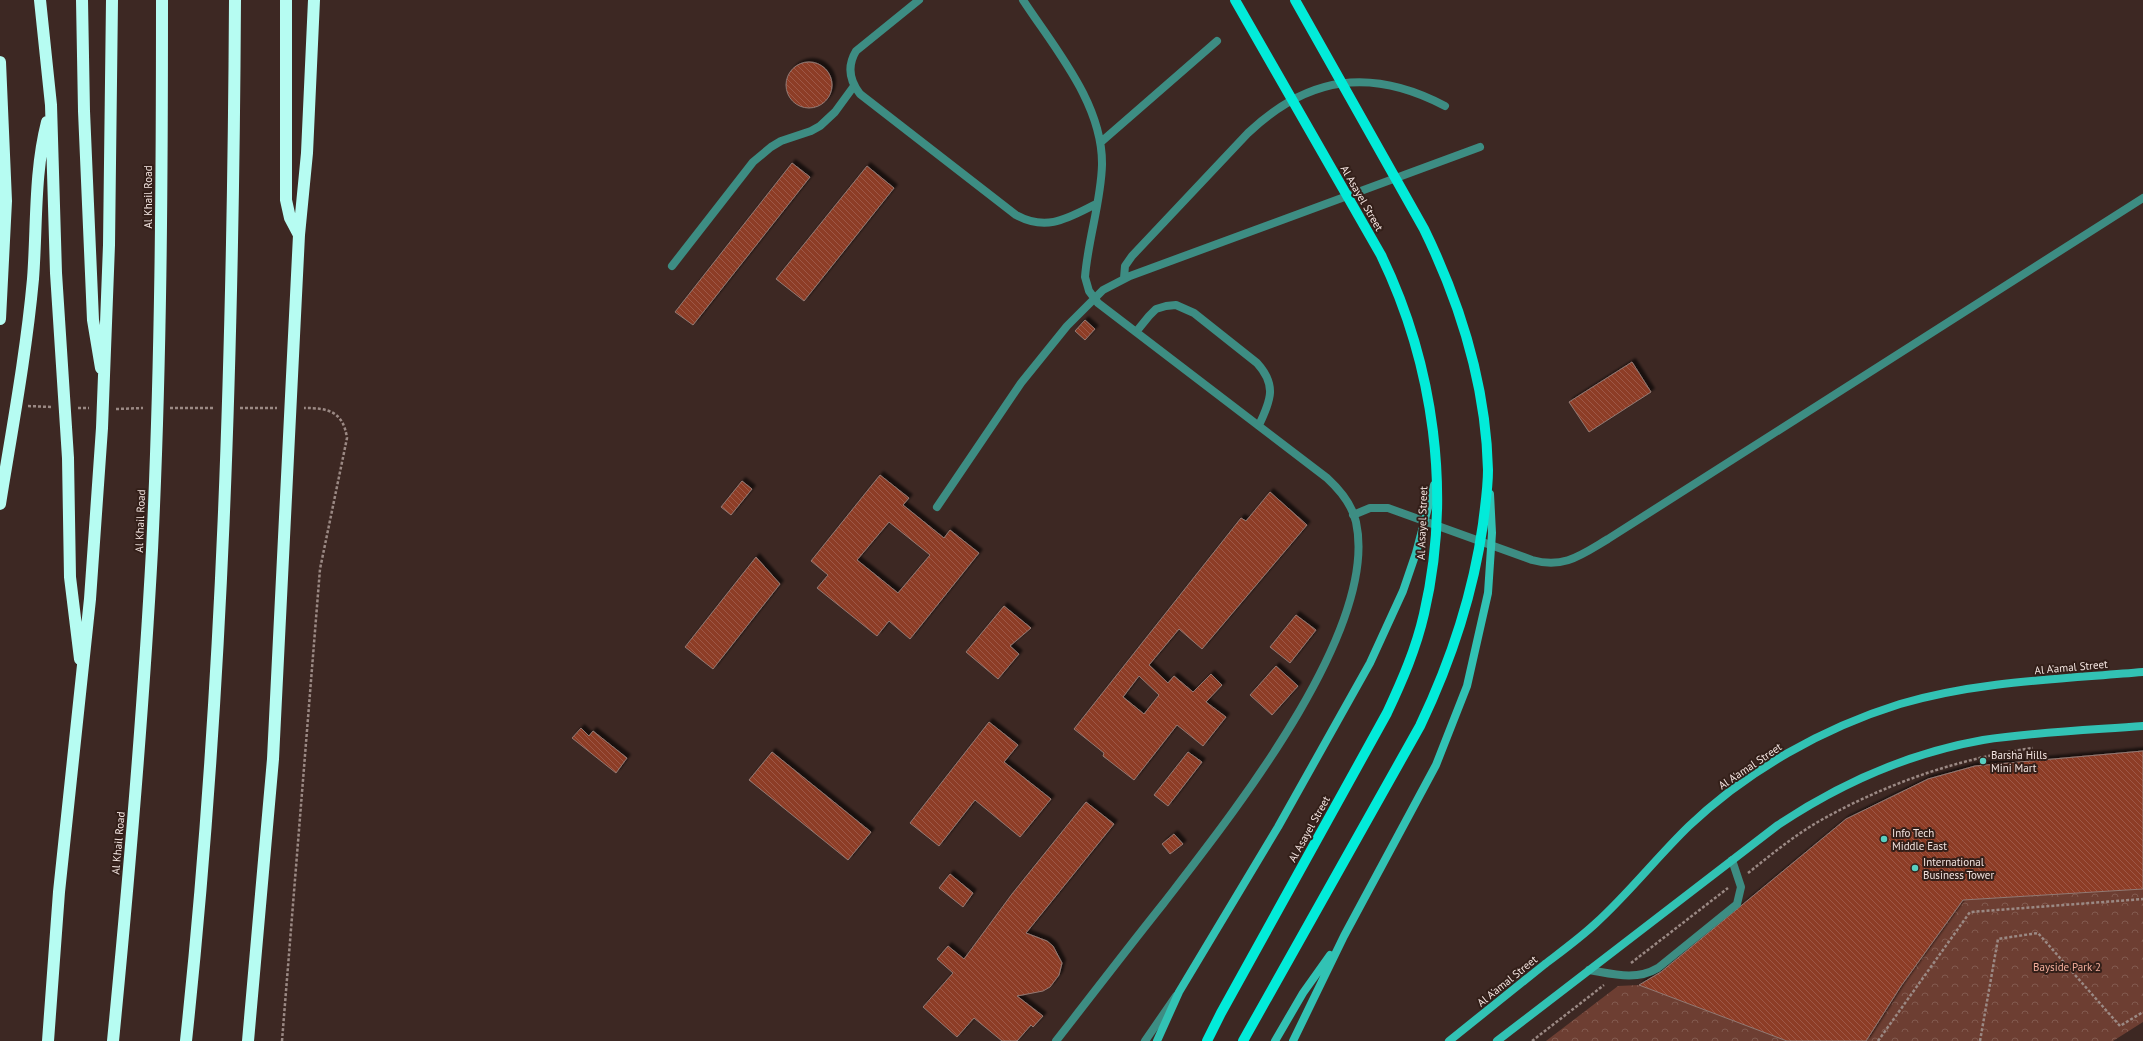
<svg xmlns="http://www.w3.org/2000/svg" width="2143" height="1041" font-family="'PT Sans',sans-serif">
<defs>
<pattern id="forest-crowns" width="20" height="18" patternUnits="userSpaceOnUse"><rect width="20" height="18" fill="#6d3e32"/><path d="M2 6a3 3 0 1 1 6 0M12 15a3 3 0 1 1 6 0" fill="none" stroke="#825a4f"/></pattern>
<pattern id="building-back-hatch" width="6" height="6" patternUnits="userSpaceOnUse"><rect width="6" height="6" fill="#8d3c28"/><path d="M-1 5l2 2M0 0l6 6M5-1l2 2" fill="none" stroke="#9e5847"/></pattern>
<filter id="shadow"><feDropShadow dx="3.5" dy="-3.5" stdDeviation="1" flood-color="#0009"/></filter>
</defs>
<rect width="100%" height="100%" fill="#3d2823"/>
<path fill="url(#forest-crowns)" d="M2143,889V1022L2113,1041H1866L1901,986L1963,900Z
M1639,985L1787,1041H1546L1618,986Z"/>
<path fill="url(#building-back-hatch)" stroke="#937a73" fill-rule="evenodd" filter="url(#shadow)" d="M786 85a23 23 0 1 1 46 0a23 23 0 1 1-46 0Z
M792,163L810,177L693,325L675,312Z
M867,166L894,188L804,301L776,279Z
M1085,320L1095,329L1085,340L1075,331Z
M1632,362L1651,392L1589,432L1569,402Z
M880,475L909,498L903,505L944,538L950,530L979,553L910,639L889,621L877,636L817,588L828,575L811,561ZM889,522L930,555L898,593L857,560Z
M742,481L752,489L731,515L721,507Z
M1270,492L1307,525L1202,649L1179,629L1149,665L1168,683L1174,676L1193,692L1211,674L1222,685L1206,702L1226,717L1203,746L1177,725L1134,780L1103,756L1104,753L1074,729L1241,518L1246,521ZM1139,676L1159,695L1144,714L1123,697Z
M756,557L780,584L713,669L685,647Z
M1004,606L1031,628L1010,646L1019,654L998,679L966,652Z
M1296,615L1316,630L1290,663L1270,647Z
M1276,666L1298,686L1272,715L1250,695Z
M989,722L1018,745L1004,762L1051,799L1020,837L975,800L939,846L910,823Z
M581,728L589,736L593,731L627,758L616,773L572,738Z
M2143,751V889L1963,900L1901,986L1866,1041H1787L1639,985L1661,972L1846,819L1928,779L1975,766Z
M772,752L871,832L848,860L749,780Z
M1188,752L1202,762L1168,806L1154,795Z
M1086,802L1114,824L1026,933L1047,941L1053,946L1062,963L1059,975L1050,987L1043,991L1017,996L1043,1016L1033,1027L1031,1025L1017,1041H1002L974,1018L957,1037L923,1007L953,973L937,959L948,946L964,959L1012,894Z
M1174,834L1183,844L1170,854L1162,844Z
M950,874L973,893L963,907L939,888Z"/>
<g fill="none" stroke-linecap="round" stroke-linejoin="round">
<path stroke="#9b8984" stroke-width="2.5" stroke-dasharray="3 2" stroke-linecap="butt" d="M28,406L51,407
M78,408H89
M170,408H215
M240,408H277
M116,409L143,408
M1748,873C1772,854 1796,834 1823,819C1888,783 1960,758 2033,748
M1631,963L1728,888
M282,1041L320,569L347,438C343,411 328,408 304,408
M1532,1041L1604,985
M1878,1041L1970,912L2143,899
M1980,1041L1998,939L2038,933L2120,1026L2143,1012"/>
<path stroke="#3d8d83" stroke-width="8" d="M919,0L856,51C847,66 849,80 860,94L1016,215C1047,232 1068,218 1096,204
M1023,0C1055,49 1103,104 1102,165C1101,202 1088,239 1085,277L1089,291L1098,303L1327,478C1340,490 1352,504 1356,522C1380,631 1227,821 1163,904C1127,949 1092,995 1056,1041
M1101,142L1217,41
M672,266L753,162L771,147L781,141L811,131L820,126L835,112L854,86
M1124,278L1125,266L1132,256L1248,133C1308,76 1371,67 1445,106
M1136,332L1149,316L1156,309L1166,306L1176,305L1194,313L1257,363C1277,385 1271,400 1259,425
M937,507L1021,383L1067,326L1103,290L1130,276L1480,147
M1353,515L1370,508H1388L1532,560C1564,569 1581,555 1608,539L2143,198
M1589,970C1613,974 1636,981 1658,968L1737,904L1741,887L1732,860"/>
<path stroke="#3d8d83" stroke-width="8" d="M1145,1041L1176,996"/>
<path stroke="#32c2b4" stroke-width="8" d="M1157,1041L1179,992L1278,827L1370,663L1403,591L1416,553L1434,485
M1275,1041L1303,993L1330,955
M1293,1041L1344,936L1436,765L1467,686L1488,593L1492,533L1490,494
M1449,1041C1481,1015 1513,990 1545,964C1562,951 1580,938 1596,923C1629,893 1657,857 1689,826C1748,770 1823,728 1900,704C1978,681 2062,679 2143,672
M1497,1041L1778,825C1841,783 1909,753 1983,740C2036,732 2090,730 2143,726"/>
<path stroke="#02ebd9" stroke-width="10" d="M1207,1041L1221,1013L1387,713C1402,681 1416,649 1424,614C1452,494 1434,365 1381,255L1235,0
M1243,1041L1420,726C1451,661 1473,595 1483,524C1485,507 1488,488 1488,470C1486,385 1461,305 1424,229L1295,0"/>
<path stroke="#b6fcf2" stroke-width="12" d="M40,0L51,105L56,273L68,458L70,577L80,659
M82,0L84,111L93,320L101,368
M286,0V200L290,218L299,235
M0,62L6,201L0,319
M0,504C12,429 26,355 33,279C37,227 34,173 47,122
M48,1041L59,892L90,599L102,428L109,245L112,0
M113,1041C129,878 143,714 152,550C161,367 162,183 162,0
M186,1041C223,695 233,347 235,0
M248,1041L273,759L299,235L307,153L314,0"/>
</g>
<g fill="#58cec0" stroke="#331f19" stroke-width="1.5">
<circle cx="1983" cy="761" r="4"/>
<circle cx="1884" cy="839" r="4"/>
<circle cx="1915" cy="868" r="4"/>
</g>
<g text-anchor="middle" stroke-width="4" stroke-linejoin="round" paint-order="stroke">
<g font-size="11" fill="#f3e4e0" stroke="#331f19">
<text transform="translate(148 197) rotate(-90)" y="4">Al Khail Road</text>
<text transform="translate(1362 198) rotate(60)" y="4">Al Asayel Street</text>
<text transform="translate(140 521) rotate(-88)" y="4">Al Khail Road</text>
<text transform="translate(1422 523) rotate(-88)" y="4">Al Asayel Street</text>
<text transform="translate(2071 667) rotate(-5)" y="4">Al A'amal Street</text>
<text transform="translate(1750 766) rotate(-34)" y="4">Al A'amal Street</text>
<text transform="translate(1309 829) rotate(-61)" y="4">Al Asayel Street</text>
<text transform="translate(118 843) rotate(-85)" y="4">Al Khail Road</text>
<text transform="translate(1507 981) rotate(-39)" y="4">Al A'amal Street</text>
</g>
<g font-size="11" fill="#f3e4e0" stroke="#331f19" text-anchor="start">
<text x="1991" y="759">Barsha Hills<tspan x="1991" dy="13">Mini Mart</tspan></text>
<text x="1892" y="837">Info Tech<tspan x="1892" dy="13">Middle East</tspan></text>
<text x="1923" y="866">International<tspan x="1923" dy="13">Business Tower</tspan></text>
</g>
<g font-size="11" fill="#f4ae9c" stroke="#331f19">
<text x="2067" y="971">Bayside Park 2</text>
</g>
</g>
</svg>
